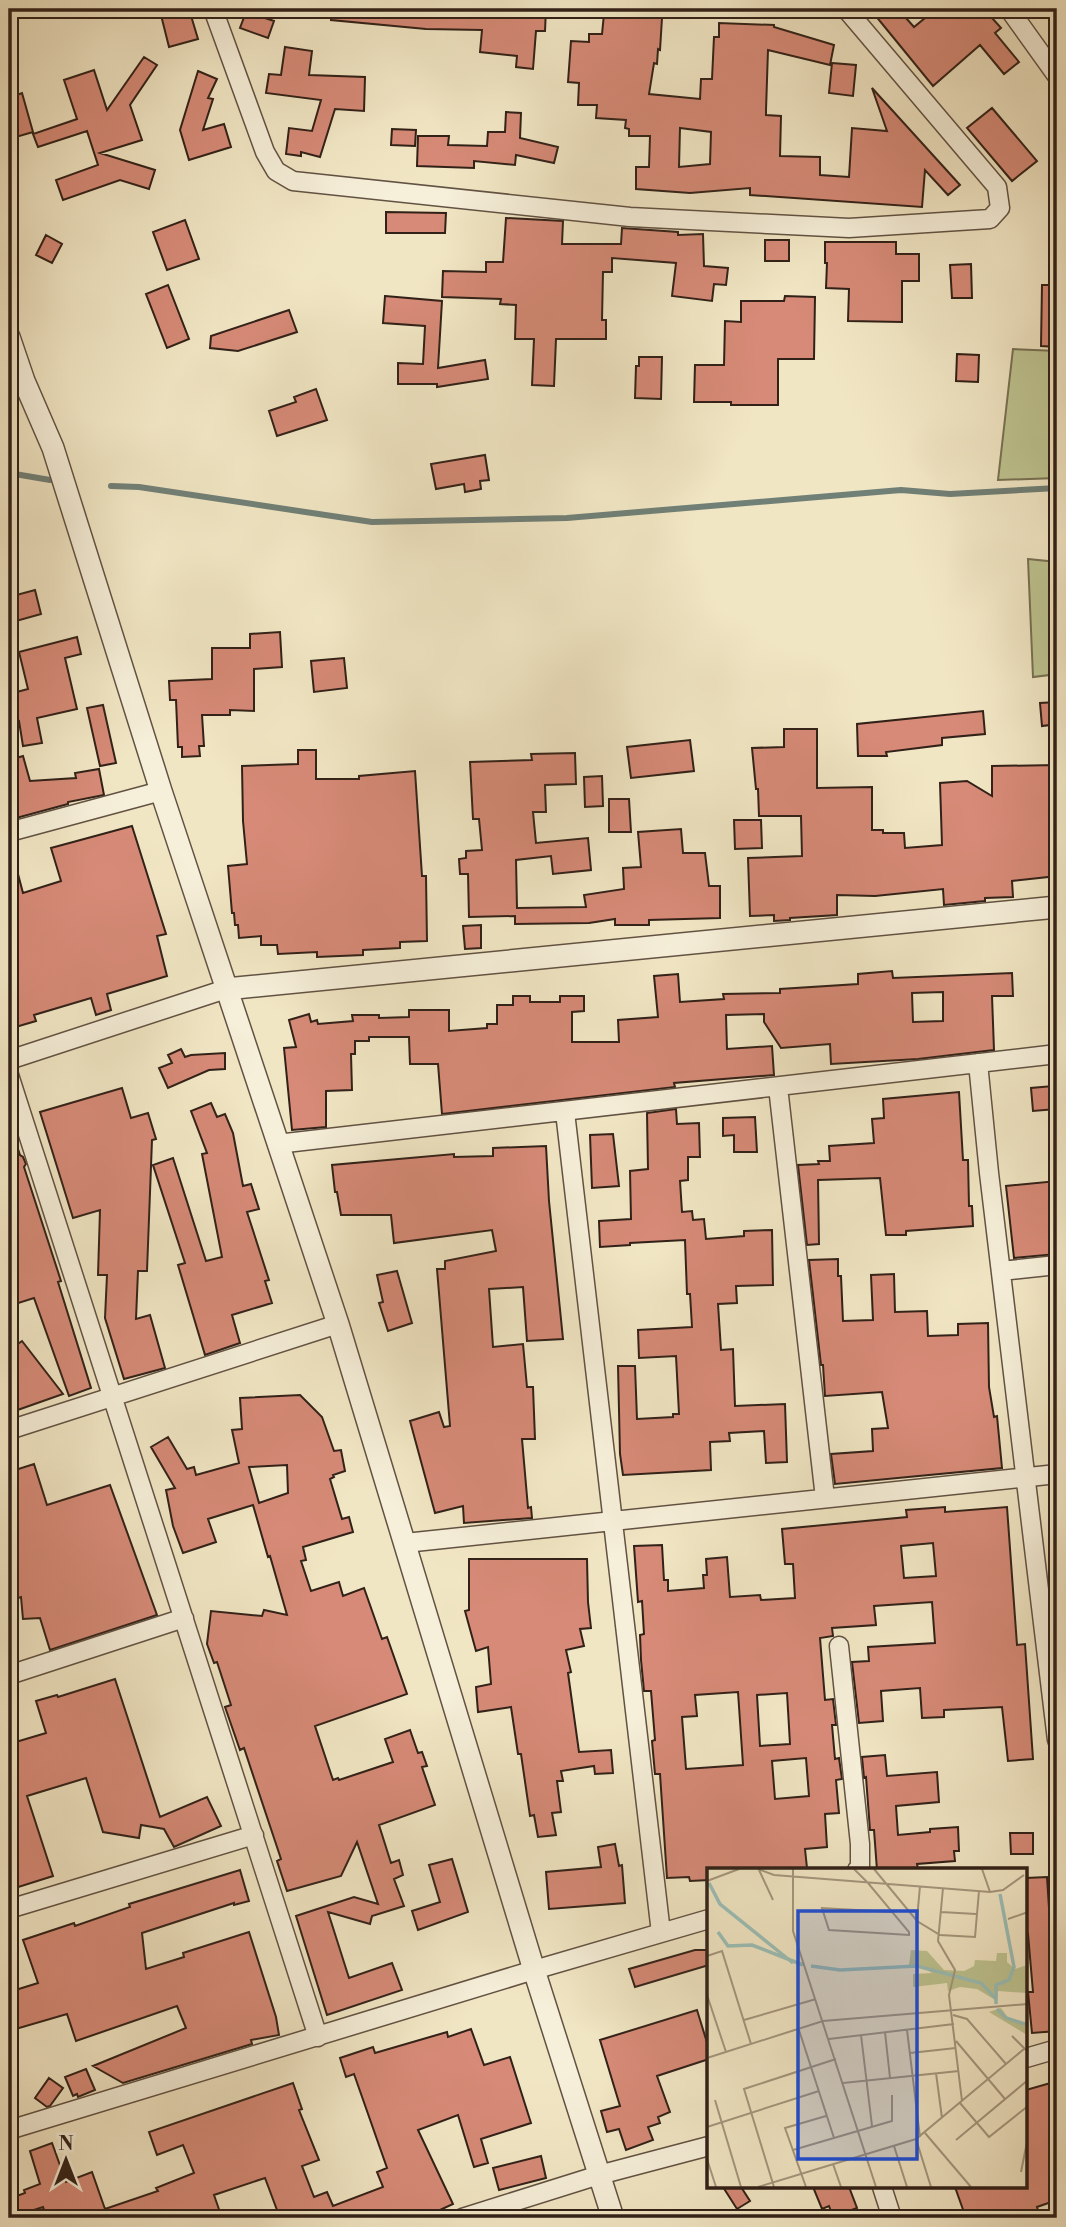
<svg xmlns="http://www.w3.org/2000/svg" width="1066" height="2227" font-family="'Libre Bodoni',serif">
<rect width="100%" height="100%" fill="#f1e6c4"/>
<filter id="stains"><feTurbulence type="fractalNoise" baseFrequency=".00286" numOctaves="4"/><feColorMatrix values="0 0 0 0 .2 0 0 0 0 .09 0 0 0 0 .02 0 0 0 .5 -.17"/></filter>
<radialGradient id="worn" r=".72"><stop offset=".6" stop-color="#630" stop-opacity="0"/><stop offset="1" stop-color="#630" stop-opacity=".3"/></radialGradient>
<path fill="#bec491" stroke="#787254" stroke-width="2" d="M1013,349L1057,351V478L998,480Z
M1028,559L1057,562V674L1033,677Z"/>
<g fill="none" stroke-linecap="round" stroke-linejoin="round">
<path stroke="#718077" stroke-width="6" d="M9,473L50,480
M111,486L139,487L372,522L567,518L901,490L950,494L1057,488"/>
</g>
<path fill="#d68a77" stroke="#322118" stroke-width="2" fill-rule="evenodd" d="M165,9H189L198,39L169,47L161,15L166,13Z
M331,9H546L545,31H536L533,69L516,67L517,56L480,52L482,30L426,29L331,20Z
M870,9H898L914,27L936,9H984L1001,28L995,33L1019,62L1004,74L980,45L933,86Z
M246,12L274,21L268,38L240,28Z
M604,14L662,18L660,50L658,49L657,64L654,63L649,94L700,99L701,79H712L714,37H719V23L774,25V27L834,45L830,65L768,50L766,110V115L781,116L780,156L820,157V175L849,177L852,128L887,131L872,88L960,185L948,195L925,170L922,207L750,195V188L690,193L636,189V167H649L650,136H629V129L625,128L626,120L596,118L597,105H578L579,83L568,82L571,41L589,42V34H602ZM680,128L711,132L710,164L679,167Z
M285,47L312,51L309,75L365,77L364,111L335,109L320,157L301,152V156L286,154L289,128L312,131L321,100L266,93L269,74L281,75Z
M144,57L157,65L130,105L142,140L100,153L155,170L149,189L120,180L63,200L56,180L98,165L87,131L38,147L33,134L77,119L64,80L94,70L107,110Z
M832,63L856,65L853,96L829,93Z
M198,71L217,79L208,98L213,99L203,130L224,124L231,147L189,160L180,130Z
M22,93L33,132L9,139V98Z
M992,108L1037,161L1012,181L967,128Z
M506,112L521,113L520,138L558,147L554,163L516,155L515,165L474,161V168L417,166L418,136H449L448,145L487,146L488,132H505Z
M392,129L416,130L415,146L391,145Z
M386,212L446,213L445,233H386Z
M506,218L563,221L562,244H621L622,228L678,232V235L703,234L704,266L728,268L726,285L714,284L712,301L672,296L676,263L612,258V272H603L602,320H606V339H556L554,386L532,385L534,339H515L516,305L500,304L501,299L442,297L443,271L486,272V262H503Z
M185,220L199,259L167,270L153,232Z
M46,235L62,244L52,263L36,255Z
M765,240H789V261H765Z
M825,242H896V254H919V281H902V322L848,321L849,289L826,288L827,263H825Z
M971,264L972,298H952L950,265Z
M168,285L189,339L167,348L146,294Z
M1042,285H1057V347L1041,346Z
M385,296L442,301L438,368L485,360L488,379L437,387V384H398V363L423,364L425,326L383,323Z
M785,296L815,297L814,359H778V405H731V402H694L695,365H724L725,321L741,322V301H784Z
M289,310L297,332L238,351L210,348L211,336Z
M957,354L979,355L978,382L956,381Z
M639,357H662L661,399L635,398L636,366H639Z
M316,389L327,420L277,436L269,411L296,402L294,397Z
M485,455L489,480L480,481L481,489L465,492L464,484L436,489L431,464Z
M35,590L41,614L9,623V597Z
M280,632L282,667L254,669V711L230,710V715H202L204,746H199L200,756L182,757V747H178L176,700H170L169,681L212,679V648H250V634Z
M77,637L81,654L65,658L77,709L37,718L42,743L23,746L19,721L9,724V694L28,689L19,652Z
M344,658L347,688L314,692L311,661Z
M1057,702V724L1042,726L1040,703Z
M103,705L116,763L100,766L87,708Z
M983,711L985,734L942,738V745L886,752L887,756H858L857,724Z
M784,729H817V788L872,787V830H883V833H904L905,848L942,845L940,783L967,781L992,796V766L1057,765V812L1049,813L1053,849L1057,848V876L1012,881L1013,897L985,898V901L944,905L943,889L875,896L837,895V915L790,918V920L774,921V915L750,916L748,858L802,856L801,816H759L758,789H756L752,748L784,747Z
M690,740L694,771L631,778L627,747Z
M298,750H316V779H359V776L415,771L422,876H426L427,941L400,942V948L363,950V955L317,957V952L278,954L277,945H261V936L239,938L238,925H235L234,913H232L228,866L247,864L243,821L242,766L298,764Z
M575,753L576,784L545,785L546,812H533L536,843L588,838L591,870L553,874L551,856L516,860L517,908L586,907L584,895L624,889L623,868L641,867L638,832L681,829L683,853H705L709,886H720V918L649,920V925H615V919L589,923L515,924V916L469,917L468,874H460L459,859L466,858V851L482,850L479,819H473L470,762L532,760L531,754Z
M23,756L30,781L76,778L75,773L99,769L104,795L68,802V804L9,820V760Z
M602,776L603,806L585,807L584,777Z
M609,799H629L631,832H609Z
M734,820H761L762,848L735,849Z
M132,826L166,934L157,936L167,976L107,994L111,1010L96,1015L91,998L34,1015L36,1021L9,1029V944L12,943L9,929V860L14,859L23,893L61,881L51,848Z
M481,925V948L465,949L463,926Z
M892,971L893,978L1012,973L1013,996H992L994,1050L918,1059L831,1064L830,1044L781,1048L764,1022V1014L726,1015L727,1049L772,1046L774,1075L674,1083L675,1087L442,1114L438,1064H410L409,1037H369V1041H355V1054H351L352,1090L326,1091V1127L292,1130L284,1048L296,1047L289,1020L309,1014L311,1022L317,1020L318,1024L353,1021L352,1015H379V1018L409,1017V1010H449V1031L487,1028V1024H497V1005H513V996H530V1002H560V996H584V1011L572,1012V1042H619L618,1020L658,1017L654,976L678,974L680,1002L724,999L723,994L780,993V989L858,984V974ZM943,992V1021L913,1022L912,993Z
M181,1049L185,1057L191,1055L225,1053V1069L209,1070L168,1088L159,1068L172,1063L168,1055Z
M1053,1086L1056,1109L1033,1111L1031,1088Z
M122,1088L131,1118L148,1113L156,1139L152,1140L147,1271H138L136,1319L150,1315L165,1368L124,1379L105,1318L107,1275H98L100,1210L73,1218L40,1112Z
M959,1092L963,1160H968L969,1206H972L973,1226L906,1231V1235H886L880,1178L818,1180L819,1244L807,1245L798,1165L819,1164L818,1161H830L829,1146L874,1143L872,1119L884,1118L883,1099Z
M211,1103L217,1117L225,1114L233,1133L243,1186L251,1184L259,1209L247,1212L269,1280L265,1281L272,1303L232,1315L240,1343L205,1355L178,1265L185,1263L153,1165L173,1158L206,1261L222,1257L202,1154L207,1153L191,1111Z
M676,1109L677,1124L699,1123L700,1157H688V1180L680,1181L682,1212L692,1211L693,1220L704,1219L706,1239L744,1236V1231L772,1230L773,1285L736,1286L737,1303L718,1304L721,1350L733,1349L735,1406L785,1404L787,1462L766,1463L764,1431L729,1433L730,1441L710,1442L711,1470L623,1475L620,1454L618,1366H635L637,1419L673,1417V1414H679L676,1356L639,1358L638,1330L692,1327L690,1294H687L685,1240L630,1243V1245L600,1247L599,1221L631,1219L630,1171L648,1169L647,1113Z
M755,1117L757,1152H734V1135L723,1136V1118Z
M9,1131H12L20,1155L23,1157L26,1164L24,1167L61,1281L58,1282L91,1388L69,1396L34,1298L9,1306Z
M613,1134L619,1186L592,1188L590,1135Z
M546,1146L549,1201L563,1339L527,1341L523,1287L489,1289L493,1347L523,1344L527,1387H533L535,1439H522L528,1508L531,1507L532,1518L464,1523L463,1506L435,1513L410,1421L439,1412L444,1427L450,1426L437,1269H445V1261L496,1251L492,1230L394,1243L391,1215H341L337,1192H335L332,1165L454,1154V1157L493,1156V1148Z
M1057,1181V1254L1014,1258L1006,1186Z
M838,1259V1276H841L843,1321L873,1320L871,1275L894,1274L895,1312L927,1311L928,1336L958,1335V1324L988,1323L989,1387L994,1417L997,1416L1002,1468L835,1484L831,1454L873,1451L872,1429L888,1428L882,1392L825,1396L823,1365H821L809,1260Z
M397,1271L412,1323L388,1331L379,1303L383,1302L377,1275Z
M22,1341L63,1394L9,1413V1350Z
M300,1395L322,1417L334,1451L341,1450L345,1471L333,1475L334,1477L330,1479L342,1519L349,1517L353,1532L303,1547L306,1560L301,1561L311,1591L339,1582L343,1596L364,1588L382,1639L387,1637L407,1694L315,1726L333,1780L338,1778L339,1780L393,1762L385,1739L410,1730L418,1753L422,1752L427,1766L422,1767L435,1805L379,1825L391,1863L399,1860L403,1875L394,1879L404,1906L372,1916L370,1924L328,1912L349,1978L392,1963L402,1990L327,2015L296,1916L354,1897L378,1904L357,1842L341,1876L287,1891L277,1861L281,1859L244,1748L240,1750L225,1707L231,1705L217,1662L214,1663L207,1644L211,1611L262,1616L264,1610L287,1615L270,1556L268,1557L253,1505L208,1519L216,1542L183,1553L173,1526L166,1490L175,1488L151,1447L168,1437L187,1469L194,1467L196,1475L239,1463L232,1430L242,1429L240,1398ZM287,1465L288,1493L259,1503L249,1467Z
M34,1464L47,1505L110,1485L157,1615L50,1650L40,1618L23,1619L21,1597L9,1601V1472Z
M945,1507V1512L1007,1507L1017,1645L1025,1644L1033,1759L1008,1761L1002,1707L944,1710V1717L922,1718L920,1688L881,1691L883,1721L859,1723L852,1662L869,1661L868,1647L935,1643L932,1602L874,1606L876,1625L832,1628L833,1636L820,1638L825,1700L833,1699L836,1725H832L835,1759L839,1758L842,1779L836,1780L839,1813L825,1814L827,1847L805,1849L807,1868L709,1870V1880L690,1881L689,1877L667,1878L660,1774H655L652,1741L655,1740L651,1691H644L641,1660L640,1635L644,1634L642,1601L638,1602L634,1546L662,1545L664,1580H668V1591L704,1588L703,1575H707L706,1559L727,1557L730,1597L760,1595L761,1600L795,1598L793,1564H785L782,1529L907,1517L906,1510ZM933,1543L936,1576L904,1578L901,1546ZM738,1692L743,1765L686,1769L682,1717L697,1716L695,1695ZM787,1693L790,1744L760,1746L757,1695ZM806,1758L809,1796L775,1799L772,1761Z
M469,1559H587L588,1602L591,1628L580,1629L584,1646L566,1650L571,1672L568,1673L579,1752L611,1750L613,1773L595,1774L594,1766L561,1771L563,1781H557L561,1812L552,1813L556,1835L538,1837L534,1815L530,1816L521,1754H518L511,1707L478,1712L476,1687L491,1684L488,1647L476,1651L465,1611L469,1610Z
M115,1679L160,1817L207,1797L221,1826L174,1847L164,1829L141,1825L139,1838L103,1832L86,1778L27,1796L53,1876L9,1890V1870L15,1868L9,1848V1744L46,1733L36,1701L57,1695L58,1697Z
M885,1755L887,1776L937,1772L939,1802L896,1806L898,1835L930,1832V1829L958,1827L959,1851H954L955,1861L917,1864L918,1869L877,1870L874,1830H870L866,1777L864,1778L862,1757Z
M1010,1833H1033V1854H1011Z
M615,1844L619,1866L622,1865L625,1903L549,1909L546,1872L601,1867L598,1847Z
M452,1859L468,1912L418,1930L412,1911L440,1902L429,1865Z
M240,1870L249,1901L234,1905V1903L142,1933L146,1969L184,1957L183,1953L249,1932L276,2017L279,2035L251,2040L252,2044L123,2083L93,2066L186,2028L177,2006L76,2041L67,2014L9,2031V1992L38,1983L23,1940L74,1923L75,1926L130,1907L129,1904Z
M1047,1877L1057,2031L1032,2033L1028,1992H1033L1028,1934L1026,1935V1878Z
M695,1950H709V1965L635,1987L629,1969Z
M697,2010L709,2049V2059L657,2076L670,2112L658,2117L660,2123L648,2127L653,2140L626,2150L619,2129L607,2132L601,2111L620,2106L600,2040Z
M471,2029L484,2065L510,2057L531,2123L481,2139L488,2163L474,2167L458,2115L418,2130L453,2204L427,2216L426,2214L415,2218H280L265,2178L214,2195L222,2218H47L43,2207L9,2218V2199L25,2193L24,2190L40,2184L30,2151L52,2143L66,2182L92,2172L105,2209L158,2191L156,2188L194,2173L183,2145L157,2155L149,2132L293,2083L302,2109L299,2110L319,2160L302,2166L314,2197L327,2192L333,2206L383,2187L377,2172L387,2168L354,2074L346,2077L340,2058L373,2047L375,2053L447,2032L448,2037Z
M86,2069L95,2090L78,2097L77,2094L73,2096L65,2077Z
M49,2078L63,2088L50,2106L47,2107L35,2098Z
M1054,2082L1057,2094V2200L1037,2207L1040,2218H966L955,2187H1026V2090Z
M541,2156L546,2178L499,2190L493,2168Z
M723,2187H741L750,2201L737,2209Z
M813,2187H849L857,2208L833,2217L829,2206L822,2209Z"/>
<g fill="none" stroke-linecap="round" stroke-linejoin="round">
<defs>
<path id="minor" d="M213,9L265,152L276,171L293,181L630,217L849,228L990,219L1000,208L997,187L846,9
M1009,9L1057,76
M9,832L161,791
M9,1060L226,989
M978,1063L989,1173L1057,1740
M9,1075L318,2037
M778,1087L825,1498
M565,1112L661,1933
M277,1144L1057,1054
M1001,1271L1057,1265
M9,1430L338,1324
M405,1543L1057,1474
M839,1646L860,1844V1868L857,1870
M9,1675L184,1618
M9,1909L254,1835
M1026,2058L1057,2049
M9,2130L534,1970L709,1919
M882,2187L892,2218
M462,2218L599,2175L709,2146"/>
<path id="tertiary" d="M9,337L24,381L53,448L161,791L338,1324L534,1970L613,2218
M226,989L1057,907"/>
</defs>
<use href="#minor" stroke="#625243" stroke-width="21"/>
<use href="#tertiary" stroke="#625243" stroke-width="24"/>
<use href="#minor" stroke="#f6efd9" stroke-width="18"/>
<use href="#tertiary" stroke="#f6efd9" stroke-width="21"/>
</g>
<g transform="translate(707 1868)">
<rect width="320" height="320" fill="#f1e6c4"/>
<path d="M204,82L220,83L237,102L257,103L267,98L268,92L289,93L290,85H300V94L308,101L320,97V125L291,123L290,133L270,121L253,119L241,123L240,115L206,119V106L225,105L212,97H202ZM294,140L302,151L320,155V167L282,144Z" fill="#bec491"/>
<path fill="none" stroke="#9bbfb7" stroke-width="3.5" d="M2,15L13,36L86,95M11,64L21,78L45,77L96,97M104,98L133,102L210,98L274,115L289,131M289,136V117L302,112L307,99L293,26M290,141L299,150L321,157"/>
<path fill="none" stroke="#a5977f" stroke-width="2" d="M51,1L67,7L283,24L296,22L317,7M86,1V63L169,319M147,1L161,15L202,64V67L122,62L115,40L185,44M167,1L210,53L233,67L268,69L272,23M275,1L283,24M52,2L66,32M0,13L32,1M236,20L231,73L248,102L242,127L255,233M234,44L269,46M210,51L213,18M301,51L321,44M0,88L15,83L44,176M0,127L19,184M246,147L260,151L299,196M37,152L109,131M92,162L127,270M200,162L213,269M178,164L183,210M154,167L165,258M305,168L321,184M122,171L247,156M249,173L298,231M203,185L249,180M0,190L116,153L321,136M229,205L235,250M136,215L252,203M8,232L34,319M253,235L282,269L321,238M0,259L112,223M218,265L264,319M209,271L224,319M249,272L321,212M187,278L200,319M86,282L185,253V227M0,291L9,319M126,296L134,319M314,304L321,269M51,319L209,271L317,181M67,319L37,221L129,191M99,319L78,260L119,248"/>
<path fill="#1d4ed8" fill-opacity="0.15" stroke="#1d4ed8" stroke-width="3.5" d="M91,43H210V291H91Z"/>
<rect width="320" height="320" fill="none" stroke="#322118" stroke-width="3.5"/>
</g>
<rect width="1066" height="2227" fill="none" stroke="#f1e6c4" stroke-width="35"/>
<rect x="10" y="10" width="1045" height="2206" fill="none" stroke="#322118" stroke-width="3.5"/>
<rect x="18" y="18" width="1031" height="2192" fill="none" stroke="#322118" stroke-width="2"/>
<g transform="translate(66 2160)" stroke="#f6efd9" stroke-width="5" paint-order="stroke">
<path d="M0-5L12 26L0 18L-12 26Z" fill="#322118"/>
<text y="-10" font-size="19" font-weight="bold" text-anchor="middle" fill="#322118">N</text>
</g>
<rect width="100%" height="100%" filter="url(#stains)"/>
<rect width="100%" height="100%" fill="url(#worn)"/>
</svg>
